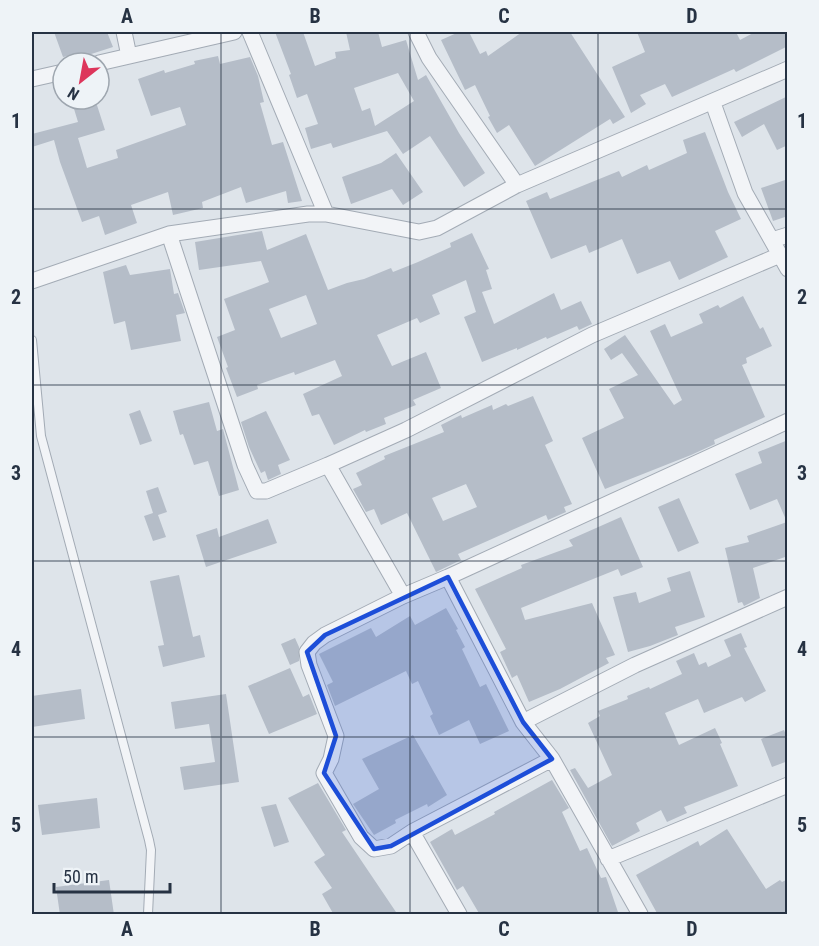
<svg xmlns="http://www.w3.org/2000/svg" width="819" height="946" font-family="'Roboto Condensed',sans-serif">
<rect width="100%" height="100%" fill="#dee4ea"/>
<path fill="#b5bdc8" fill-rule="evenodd" d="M54,32H107L113,47L85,56L87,63H71L68,56L63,57Z
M275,32H303L315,66L336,58L335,52L350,50L346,32H378L382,47L406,40L418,80L426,75L459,133L485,173L464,187L430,136L403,154L387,131L333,148L331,143L311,149L305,128L318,124L307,94L297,98L289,75L291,74ZM398,73L414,101L375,126L370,108L362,111L354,88Z
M459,32H469L480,54L486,51L488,56L522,32H570L625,117L613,124L610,119L535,166L509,125L497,133L488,117L490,116L475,85L465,90L441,40Z
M637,32H736L740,40L755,32H788V46L736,72L734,69L672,97L665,84L640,95L646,104L631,113L612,67L645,52Z
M218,56L220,64L250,57L258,76L264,102L260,103L272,145L283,142L302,201L288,203L286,191L246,203L241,187L202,202L203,208L173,215L168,192L131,205L137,223L105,235L99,216L82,222L60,162L54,140L32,147V134L78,122L71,99H95L105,130L78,138L87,168L118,158L116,150L186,125L180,107L151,116L138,79L164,70L165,73L195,64L194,61Z
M788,96V145L777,150L764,124L742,137L734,122Z
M705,132L728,192L741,219L715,231L728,257L679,280L670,261L637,274L622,239L589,253L586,245L551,259L526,201L547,192L550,199L619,171L622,177L647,165L649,170L687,153L683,140Z
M396,153L423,192L403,205L392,189L351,204L342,177L381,163Z
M788,179V216L773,221L761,188Z
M262,231L267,250L306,234L328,290L347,283L364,279L391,268L393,272L418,262L451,247L450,243L472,233L489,269L486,270L492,289L482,292L494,324L554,293L561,310L581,301L592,324L579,330L577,326L547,339L546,337L517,350V348L482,362L464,317L476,312L466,280L432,295L440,314L420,323L417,318L377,335L392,366L426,352L441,388L413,400L416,405L384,418L386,424L366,432L365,430L334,445L319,414L312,416L303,394L342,376L335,360L295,375L294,372L257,385L258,389L237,397L226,368L228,367L217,337L235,330L224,299L269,282L261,261L199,270L195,242ZM306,295L317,324L281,338L269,309Z
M126,265L130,275L170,269L174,294L178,293L185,313L176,315L181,341L131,350L125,321L114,324L103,272Z
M743,296L760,329L763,327L772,346L746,358L747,363L742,365L765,417L714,440L715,444L691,455L605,489L582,438L624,418L609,389L638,375L622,353L611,360L604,349L625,335L674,405L682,400L650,331L665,324L671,337L703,323L699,314L718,305L720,308Z
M533,396L553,441L545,445L572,504L564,507L566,512L548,520L546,515L458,554L461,560L436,572L407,513L381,525L374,509L366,512L353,489L362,485L356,473L385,459L384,456L444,432L441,425L461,415L462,418L492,405L493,410L506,404L508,406ZM466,484L477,507L443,521L432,498Z
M209,402L217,431L223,429L239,490L219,496L208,461L194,465L183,434L180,435L173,411Z
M140,410L152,441L140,445L129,414Z
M266,411L290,460L278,465L281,474L268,480L265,471L261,473L249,447L241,422Z
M788,440V556L753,568L760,598L744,606L742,602L738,603L725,548L749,542L747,536L787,522L777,499L750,510L735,474L762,463L758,452Z
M158,487L167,512L158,515L166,537L153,541L144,516L153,513L146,491Z
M679,498L699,543L678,552L658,507Z
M621,517L643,567L621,576L618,569L521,608L525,620L592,603L615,655L606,658L609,663L560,689L529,702L517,675L512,678L500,652L506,649L475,589L522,568L521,565L573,546L569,540Z
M268,519L277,543L206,567L196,535L217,528L219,537Z
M690,571L705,617L675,627L678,635L650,646L628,652L613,597L636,592L639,603L671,591L667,578Z
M179,575L193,637L200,635L205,657L163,667L158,646L164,645L150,581Z
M446,608L458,629L456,630L465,647L462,649L480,687L486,684L509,731L480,744L469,720L439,735L430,716L433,714L418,681L412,684L406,671L335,706L327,685L333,682L319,654L371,628L376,637L410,616L415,625Z
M741,633L747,647L744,648L766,691L745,702L742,697L704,713L698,699L665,713L679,745L715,728L722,743L720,744L738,786L684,807L687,813L667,822L661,810L636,823L640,831L612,846L570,770L575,768L588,788L612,775L588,723L600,716L598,711L628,699L627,696L649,687L650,689L682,674L676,661L694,653L699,665L706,662L708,667L731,656L724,640Z
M295,638L299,647V661L290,665L281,644Z
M290,668L303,697L309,694L317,714L269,734L248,686Z
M81,689L85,719L32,727V696Z
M226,694L239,782L184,790L180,767L215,762L209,724L175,729L171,702Z
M784,730L788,740V761L772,767L761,739Z
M413,735L447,795L428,807L427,804L395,820L396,823L374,835L353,804L379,789L362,759Z
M552,780L569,808L562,812L580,851L587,848L601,878L606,877L619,915H480L463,886L457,890L430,842L452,829L455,835L495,814L494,812Z
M318,783L346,830L342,832L398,915H334L322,894L332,888L314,862L325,855L288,798Z
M97,798L100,828L42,835L38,805Z
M276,804L289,842L274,847L261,807Z
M727,829L766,889L780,880L782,882L788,879V915H658L636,875L698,841L700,846Z
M109,880L114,915H60L56,887Z"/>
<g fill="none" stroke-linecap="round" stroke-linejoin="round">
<defs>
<path id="lane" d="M32,340L41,436L149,840L151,850L148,914"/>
<path id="street" d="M124,32L129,56
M250,32L326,214
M416,32L429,58L517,185
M99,63L234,32
M32,79L63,72
M713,103L745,193L788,269
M169,234L245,465L257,491H266L328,465L406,430L592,335L780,255
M772,240L788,235
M32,281L169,234L308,214H326L419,232L437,228L517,185L788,69
M328,465L403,596
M448,577L523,722L552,759L640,914
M523,722L635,665L788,597
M552,759L412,832L391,846L374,849L361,837L324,773L331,759L336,736L309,665L307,652L314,643L325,635L403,596L448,577L788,421
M412,832L459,914
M608,859L788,785"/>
</defs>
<use href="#lane" stroke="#a3abb5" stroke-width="10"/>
<use href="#street" stroke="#a3abb5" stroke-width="17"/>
<use href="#lane" stroke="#f2f4f7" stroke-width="8"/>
<use href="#street" stroke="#f2f4f7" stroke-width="15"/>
</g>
<path fill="#1d4ed8" fill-opacity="0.2" stroke="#1d4ed8" stroke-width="4.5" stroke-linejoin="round" d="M448,577L523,722L552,759L391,846L374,849L324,773L336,736L307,652L325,635Z"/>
<path fill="none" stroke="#263243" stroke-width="1.5" stroke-opacity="0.55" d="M221,32V914M410,32V914M598,32V914M32,209H788M32,385H788M32,561H788M32,737H788"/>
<rect width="819" height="946" fill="none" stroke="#eef3f7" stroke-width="66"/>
<g transform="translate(81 81) rotate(211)"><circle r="28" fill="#eef3f7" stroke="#9ea6af" stroke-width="1.5"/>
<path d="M0-4.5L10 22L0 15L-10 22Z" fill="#dd355b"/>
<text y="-9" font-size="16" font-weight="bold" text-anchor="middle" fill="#263243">N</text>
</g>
<path d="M54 883v9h116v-9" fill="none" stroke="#263243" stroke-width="3"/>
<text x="63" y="883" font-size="18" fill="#263243" stroke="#eef3f7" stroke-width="4.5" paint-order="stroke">50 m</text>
<rect x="33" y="33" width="753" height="880" fill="none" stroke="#263243" stroke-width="2"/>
<g font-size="20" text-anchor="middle" font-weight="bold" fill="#263243">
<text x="127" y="23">A</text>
<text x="315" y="23">B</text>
<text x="504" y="23">C</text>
<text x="692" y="23">D</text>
<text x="16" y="128">1</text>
<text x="802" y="128">1</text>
<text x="16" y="304">2</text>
<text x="802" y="304">2</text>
<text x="16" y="480">3</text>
<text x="802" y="480">3</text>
<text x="16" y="656">4</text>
<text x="802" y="656">4</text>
<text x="16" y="832">5</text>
<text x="802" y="832">5</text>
<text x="127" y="936">A</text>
<text x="315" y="936">B</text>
<text x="504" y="936">C</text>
<text x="692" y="936">D</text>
</g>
</svg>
